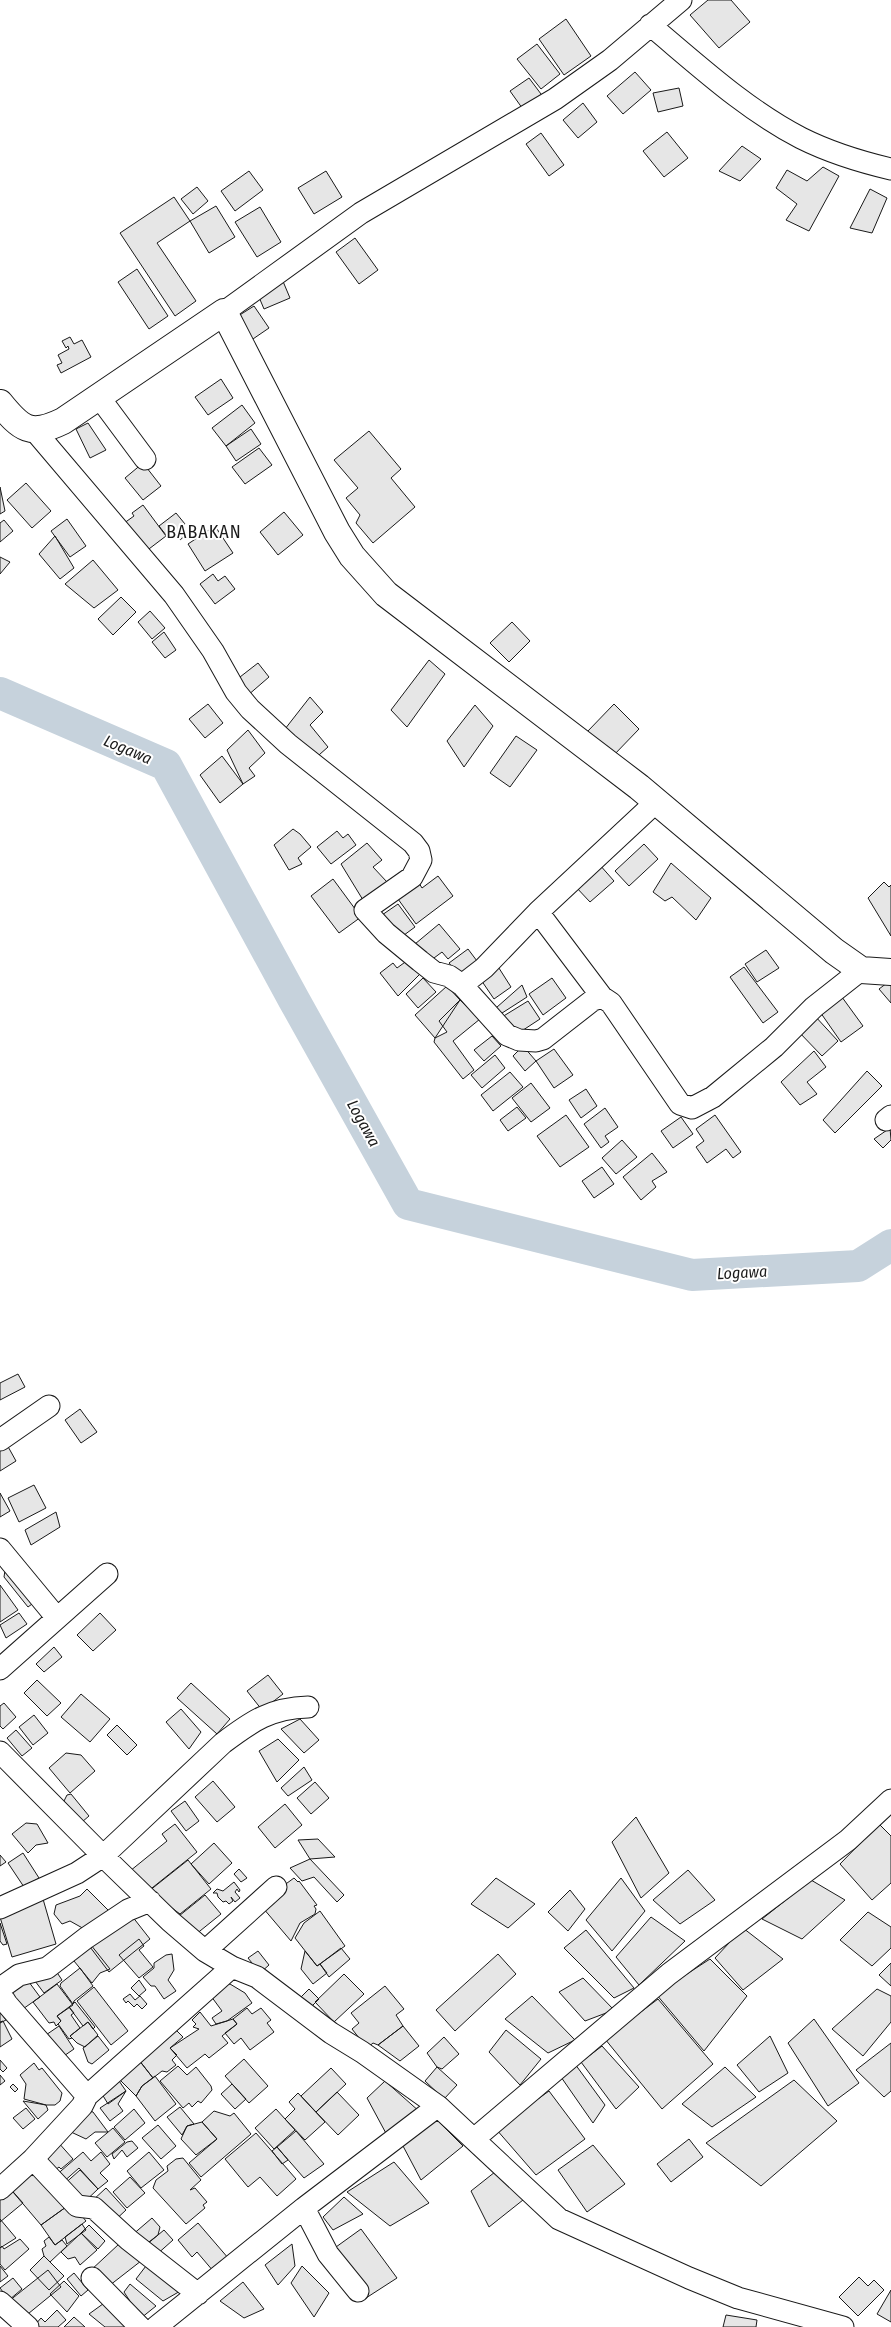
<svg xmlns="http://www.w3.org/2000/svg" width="891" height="2327" font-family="'Fira Sans Condensed',sans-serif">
<rect width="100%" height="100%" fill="#fff"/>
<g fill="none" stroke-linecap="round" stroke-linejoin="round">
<path stroke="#c6d2dc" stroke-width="32" d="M0,693L166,765L294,1000L408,1204L692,1275L858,1266L891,1245"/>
</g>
<path fill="#e6e6e6" stroke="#1a1a1a" d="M708,0H731L750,22L719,48L690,15Z
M566,19L591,56L564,75L539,39Z
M537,44L560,74L541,89L517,59Z
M635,72L651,90L623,114L607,96Z
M529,78L544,98L525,112L510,91Z
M679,88L683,106L658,112L653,93Z
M583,103L597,122L578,138L563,120Z
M667,132L688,158L664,177L643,151Z
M541,133L564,165L549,176L526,144Z
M742,146L761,159L740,181L719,171Z
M823,167L839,176L809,231L786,220L797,204L776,188L787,170L807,181Z
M249,171L263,190L235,211L221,191Z
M326,171L342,197L314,214L298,188Z
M197,187L208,201L193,214L181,199Z
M870,189L887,198L872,233L850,228Z
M174,197L190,221L157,243L196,301L175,316L120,233Z
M216,206L235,237L209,253L190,221Z
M260,207L281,242L257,257L235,222Z
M355,238L378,270L359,284L336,252Z
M137,269L168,316L149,329L118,282Z
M282,279L290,298L264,309L256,290Z
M254,306L269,328L250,341L235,318Z
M70,337L74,344L82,340L91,357L61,373L57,365L62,363L58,355L69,349L68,346L66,348L62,341Z
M221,379L233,398L208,415L195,397Z
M242,405L255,423L226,446L212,428Z
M88,423L106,450L90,458L76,429Z
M251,429L261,444L236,461L226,446Z
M369,431L401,469L391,478L415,507L373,543L356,523L360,515L346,498L358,488L334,460Z
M259,448L272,465L245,484L232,467Z
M143,463L161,486L143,500L125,478Z
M26,483L51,511L32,528L7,500Z
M0,487L5,511L0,514Z
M143,505L166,536L141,555L120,526L134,516L132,513Z
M284,512L303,535L278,555L260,532Z
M176,513L185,524L181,526L187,534L180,540L172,530L166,535L159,526Z
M67,519L86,546L70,557L51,531Z
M4,520L13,531L0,542V523Z
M215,526L233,553L205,571L188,544Z
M55,536L74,568L60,579L39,554Z
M0,557L10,562L0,574Z
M93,560L118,590L94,608L65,584Z
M213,574L218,581L225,576L235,589L215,604L200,584Z
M121,597L136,612L113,635L98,619Z
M150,611L165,628L152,639L138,622Z
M512,622L530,641L509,662L490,643Z
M164,632L176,650L165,658L152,642Z
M429,660L445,674L407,727L391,710Z
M258,663L269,677L247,696L231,684Z
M310,697L323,712L310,725L328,747L311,762L285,729Z
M208,704L223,723L205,738L189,719Z
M614,704L639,729L612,757L587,732Z
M475,705L493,726L464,767L447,741Z
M248,730L265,753L249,768L255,776L243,784L227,750Z
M516,736L537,750L510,787L490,773Z
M222,756L243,784L220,803L200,775Z
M293,829L300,834L311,847L298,858L302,864L289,870L274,845Z
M337,831L343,838L348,834L356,845L331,864L317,847Z
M367,843L382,860L373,867L387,882L363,900L341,864Z
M644,844L658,859L629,886L615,871Z
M671,863L711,898L696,920L672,897L665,901L653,892Z
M599,864L614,881L590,902L575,886Z
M438,876L453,896L416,924L398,899L419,883L422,888Z
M333,879L361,917L339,933L311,896Z
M884,882L889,887L891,885V936L868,898Z
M398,904L415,927L400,938L382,915Z
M439,924L460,949L448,959L442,952L430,961L415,944Z
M468,949L480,965L462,979L449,963Z
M766,950L779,968L757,982L745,964Z
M408,960L421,973L398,996L380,973L393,963L397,968Z
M497,965L511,987L494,999L479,977Z
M744,967L778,1012L763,1023L730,977Z
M423,978L436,992L418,1008L406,994Z
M552,978L566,998L543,1015L529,994Z
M891,980V1003L879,989Z
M522,985L527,997L499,1015H488Z
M447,986L460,1000L435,1038L415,1015Z
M839,993L863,1026L841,1042L818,1009Z
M460,1000L480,1019L453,1041L474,1070L463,1079L434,1042L435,1038L447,1032L439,1021Z
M528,1001L540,1019L514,1036L502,1017Z
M814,1015L838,1041L822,1056L797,1030Z
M492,1036L501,1046L484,1061L474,1050Z
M523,1046L536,1061L525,1071L513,1056Z
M554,1049L573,1075L554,1088L536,1061Z
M814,1051L826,1067L807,1082L817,1094L800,1105L781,1082Z
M495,1055L505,1068L482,1088L471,1075Z
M867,1071L882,1086L835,1133L823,1120Z
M510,1072L523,1087L493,1111L481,1095Z
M531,1083L550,1108L531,1122L512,1098Z
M586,1089L597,1106L581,1118L569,1100Z
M517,1107L526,1118L508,1131L500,1120Z
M605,1108L618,1127L605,1136L609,1142L601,1148L584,1124Z
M566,1115L589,1147L560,1167L537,1136Z
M715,1115L741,1152L733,1158L726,1149L707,1163L696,1147L704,1141L696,1129Z
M681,1117L693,1134L673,1148L661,1131Z
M890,1128L891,1140L883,1148L874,1139Z
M622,1140L637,1157L616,1174L602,1158Z
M652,1153L667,1172L652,1181L656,1187L641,1200L623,1177Z
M602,1167L614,1184L594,1198L582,1181Z
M18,1374L25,1387L0,1400V1383Z
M80,1409L97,1432L81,1443L65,1420Z
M6,1443L16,1461L0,1471V1446Z
M34,1485L46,1508L19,1522L8,1498Z
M0,1493L10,1511L0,1517Z
M56,1512L60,1527L31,1545L25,1530Z
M6,1564L36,1601L28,1607L4,1577Z
M0,1585L18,1610L0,1622Z
M19,1613L27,1624L6,1638L0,1625Z
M100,1613L116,1630L93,1651L77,1635Z
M54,1647L62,1657L44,1672L36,1664Z
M268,1675L283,1694L262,1710L247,1691Z
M37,1680L61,1703L47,1716L24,1693Z
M191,1683L230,1719L217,1734L177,1698Z
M81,1694L110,1719L90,1742L61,1717Z
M4,1703L16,1717L3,1729L0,1726V1706Z
M181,1709L201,1732L189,1749L166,1722Z
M34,1715L48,1733L33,1745L19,1727Z
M300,1719L319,1740L304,1753L281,1729Z
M117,1725L137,1745L127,1755L107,1735Z
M16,1730L32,1748L22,1756L7,1738Z
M278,1739L299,1760L277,1782L259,1751Z
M66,1753L81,1755L95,1771L70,1793L49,1768Z
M304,1767L312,1780L288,1796L281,1788Z
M213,1781L235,1807L217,1822L195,1797Z
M315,1782L329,1798L311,1814L297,1798Z
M71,1794L89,1816L82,1822L64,1801L67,1795Z
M185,1801L199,1821L186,1831L171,1811Z
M285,1804L302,1825L275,1848L258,1827Z
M636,1817L669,1873L641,1898L612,1842Z
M26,1823L37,1824L48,1843L36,1845L28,1853L12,1834Z
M175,1824L197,1852L147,1892L130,1871L167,1841L162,1834Z
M879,1824L891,1836V1883L872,1900L840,1864Z
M318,1839L335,1857L310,1859L298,1840Z
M214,1843L232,1863L209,1884L191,1864Z
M23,1853L39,1878L24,1887L8,1863Z
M0,1855L6,1862L0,1866Z
M310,1859L344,1895L337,1902L314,1877L302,1881L290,1868Z
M188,1860L211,1889L180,1914L149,1891Z
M239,1869L247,1878L241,1882L234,1874Z
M688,1870L715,1900L680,1924L653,1900Z
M294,1878L298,1882L299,1881L317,1905L314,1906L316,1909L315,1914L300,1923L291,1941L263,1908L272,1894Z
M496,1878L535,1904L508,1928L471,1904Z
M621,1878L645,1911L612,1951L586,1920Z
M811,1880L845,1900L802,1939L762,1919Z
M234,1882L240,1890L239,1892L237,1889L235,1892L240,1898L235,1902L231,1897L233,1901L229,1904L226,1901L223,1902L218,1897L217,1893H213L217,1889L223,1891Z
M87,1889L109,1911L86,1930L70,1921L62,1924L54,1914L56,1905L80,1896Z
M570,1890L585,1909L568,1931L548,1912Z
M205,1895L221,1914L195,1935L179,1916Z
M43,1899L56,1944L12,1957L0,1917Z
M128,1911L150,1939L109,1972L87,1943Z
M320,1911L345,1946L317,1966L295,1938L304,1923Z
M868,1912L891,1927V1948L872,1966L840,1940Z
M651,1917L685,1941L639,1985L616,1957Z
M0,1923L7,1944L3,1945L0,1941Z
M743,1928L783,1959L743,1990L715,1958Z
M586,1930L634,1988L614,1998L564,1948Z
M139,1939L144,1946L139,1950L153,1967L139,1978L119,1955Z
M87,1940L110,1969L100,1973L92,1983L74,1961L76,1948Z
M341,1948L350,1959L329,1977L320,1964Z
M258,1951L269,1965L260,1973L248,1958Z
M305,1951L317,1966L320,1964L327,1973L313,1984L301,1969Z
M172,1954L174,1970L168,1980L176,1991L164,1999L155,1986H151L143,1977L154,1968V1963L166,1955Z
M498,1954L516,1974L455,2031L436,2010Z
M710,1959L747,1996L704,2051L656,1994Z
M891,1963V1986L879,1975Z
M54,1968L62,1980L44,1993L35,1981Z
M80,1968L93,1986L74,2001L73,2004L60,1986L61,1983Z
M23,1974L40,1997L20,2011L3,1989Z
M344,1974L364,1994L334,2022L315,2002Z
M583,1978L614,2010L585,2021L559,1992Z
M139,1980L146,1990L139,1996L131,1988Z
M57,1984L73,2005L57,2016L61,2021L56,2026L54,2022L49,2023L33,2002Z
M230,1984L245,1993L252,2003L227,2021L216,2024L212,2018L222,2011L208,1992L215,1987Z
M385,1986L404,2009L396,2015L403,2026L378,2045L373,2043L367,2048L352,2029L359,2023L351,2013Z
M94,1987L128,2031L111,2045L77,2001Z
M309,1989L319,1999L306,2012L296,2002Z
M877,1989L891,1996V2022L863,2056L832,2029Z
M130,1994L135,2000L140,1996L147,2004L142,2009L137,2004L134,2007L128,2001L126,2003L123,1999Z
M532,1996L575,2040L548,2053L505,2019Z
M658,1999L713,2064L662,2109L605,2039Z
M75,2002L95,2027L93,2029L88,2022L83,2026L69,2007Z
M69,2007L74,2013L71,2015L80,2028L70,2036L72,2038L69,2039L58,2024L61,2021L57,2016Z
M247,2008L252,2014L261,2008L271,2020L267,2023L274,2032L250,2050L241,2038L234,2044L225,2033L237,2024L233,2019Z
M0,2012L6,2020L0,2023Z
M200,2012L211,2026L233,2019L237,2024L222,2036L228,2043L209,2058L205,2054L187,2068L170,2048L199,2029L193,2027L196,2024L192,2020Z
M814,2019L859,2083L828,2106L788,2043Z
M3,2021L12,2039L0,2047V2022Z
M88,2022L98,2035L85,2047L77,2043L70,2036Z
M59,2026L74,2049L58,2060L43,2037Z
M403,2026L419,2046L400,2061L378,2045Z
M175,2029L183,2037L170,2048L177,2055L172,2060L176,2065L167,2072L162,2071L153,2078L138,2059Z
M506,2030L541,2059L520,2085L489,2052Z
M98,2036L109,2050L92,2064L88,2062L83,2048Z
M770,2036L788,2073L759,2092L737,2065Z
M444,2037L459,2054L442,2069L437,2067L427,2053Z
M891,2043V2091L884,2097L856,2070Z
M602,2046L639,2087L616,2109L581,2062Z
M244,2059L268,2086L249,2103L225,2076Z
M0,2060L7,2068L3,2072L0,2069Z
M139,2060L153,2078L142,2086L136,2096L115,2075Z
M34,2063L39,2070L42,2068L62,2093L60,2101L55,2105H46L24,2099L26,2084L20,2075Z
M575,2064L605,2105L593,2123L561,2077Z
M178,2066L187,2075L196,2067L211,2086L212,2090L201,2103L198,2101L192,2107L189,2103L183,2108L160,2081Z
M437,2067L457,2085L444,2099L425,2081Z
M725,2067L756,2097L712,2127L682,2104Z
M331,2068L346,2084L316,2112L301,2096Z
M0,2075L5,2081L0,2085Z
M155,2076L176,2104L155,2121L136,2096L142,2086Z
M117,2078L126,2091L108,2104L102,2094Z
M794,2080L837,2121L761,2186L706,2143Z
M385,2081L420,2112L388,2137L367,2098Z
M13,2084L18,2089L15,2092L10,2087Z
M232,2084L246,2099L235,2109L221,2094Z
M126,2091L118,2104L123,2111L110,2121L100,2108Z
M549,2091L585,2139L536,2175L496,2129Z
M337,2092L359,2115L338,2135L316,2112Z
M298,2093L325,2122L305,2140L285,2119L295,2109L289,2102Z
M23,2101L46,2105L48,2110L38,2119Z
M180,2107L194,2124L187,2126L182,2135L167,2117Z
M26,2108L35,2119L23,2129L13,2118Z
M134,2109L145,2123L125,2140L114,2127Z
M276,2109L295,2130L274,2149L255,2128Z
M88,2110L93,2112L108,2132H95L86,2139L71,2132Z
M214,2111L230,2116L234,2113L251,2134L201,2177L189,2163L217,2139L202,2122Z
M435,2118L463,2146L421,2180L403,2146Z
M202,2122L217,2139L196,2155L181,2139L187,2126Z
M158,2125L176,2146L161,2159L142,2138Z
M113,2128L125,2142L107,2157L95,2143Z
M296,2131L324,2164L304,2178L277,2147Z
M256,2133L296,2179L277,2196L260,2177L248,2187L225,2159Z
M689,2139L703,2157L671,2182L657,2164Z
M57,2141L73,2159L61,2169L59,2167L51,2173L38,2158Z
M132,2141L138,2148L127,2157L122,2150L114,2159L112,2154L127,2142Z
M593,2145L625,2184L587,2212L558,2170Z
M277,2147L288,2160L282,2164L272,2151Z
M83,2152L91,2161L101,2152L110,2164L100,2173L108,2181L98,2189L79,2168L61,2184L54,2177Z
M149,2152L164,2170L141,2188L127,2171Z
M183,2158L201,2180L190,2190L195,2188L207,2202L203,2205L205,2208L186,2224L153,2188L156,2180L168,2171L167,2166L176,2159Z
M394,2162L429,2203L390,2226L347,2192Z
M29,2164L66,2207L41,2225L7,2185Z
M500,2168L528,2196L489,2227L471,2191Z
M80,2170L98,2189L80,2206L62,2186Z
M130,2177L145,2193L127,2208L113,2192Z
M7,2185L23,2203L0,2222V2191Z
M106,2188L126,2210L112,2223L92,2201Z
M344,2197L363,2214L333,2230L323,2217Z
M66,2207L77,2210L86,2221L55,2245L41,2225Z
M152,2218L160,2227L158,2235L141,2248L131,2236Z
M0,2219L16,2238L0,2248Z
M198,2223L229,2259L214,2272L197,2252L192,2257L178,2240Z
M82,2224L86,2230L67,2244L65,2237Z
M89,2225L105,2241L98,2249L81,2233Z
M361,2229L397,2278L366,2298L336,2247Z
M164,2230L173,2240L155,2256L146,2245Z
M81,2233L97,2250L80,2265L75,2257L68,2259L61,2252Z
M49,2237L55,2245L62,2240L67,2246L50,2262L44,2256L42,2249L46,2246L44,2241Z
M20,2239L29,2249L5,2270L0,2264V2248L2,2246L4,2249Z
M119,2244L141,2261L105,2289L90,2271Z
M292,2244L295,2266L278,2285L265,2265Z
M44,2256L64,2276L49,2290L30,2270Z
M149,2262L182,2290L163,2301L136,2279Z
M0,2266L8,2276L0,2282Z
M302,2266L329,2293L314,2317L291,2283Z
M48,2270L61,2287L23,2318L9,2301Z
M74,2273L88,2290L81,2296L67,2279Z
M859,2277L868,2286L874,2280L884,2290L858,2316L839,2297Z
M13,2278L22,2289L9,2300L0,2288Z
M64,2281L79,2296L67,2312L50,2294Z
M243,2282L264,2309L244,2318L220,2301Z
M130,2284L156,2306L141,2318L124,2292Z
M891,2290V2322L877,2314Z
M107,2301L128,2327H105L89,2314Z
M57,2310L66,2320L58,2327H37L35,2325L41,2318L45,2322Z
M726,2315L757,2320L756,2327H723Z
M74,2317L85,2327H64Z"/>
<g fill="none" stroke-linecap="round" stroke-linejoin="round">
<defs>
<path id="minor" d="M650,25C698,65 745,109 801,138C829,152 861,162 891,169
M224,312L361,213L555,99L610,60L681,0
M99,397L145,459
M34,430L174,595L213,651L236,692L250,709L288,744L413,843L419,851L421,860L412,877L365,910L386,933L420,961L434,972L449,976L462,985L507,1035L519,1040L536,1041L543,1039L593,1000L602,997L611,1003L680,1104L692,1108L713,1097L774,1047L814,1007L861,970
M538,912L602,997
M462,985L484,968L538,912L656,802
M886,1120L891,1116
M0,1440L49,1406
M0,1549L57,1618
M0,1669L107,1574
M0,1752L103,1856L170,1921L205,1951L232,1967L257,1977L331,2033L362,2052L438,2106L559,2219L689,2278L738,2298L843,2327
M0,1908L77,1873L103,1856L223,1743C252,1721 271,1708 308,1707
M205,1951L276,1887
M87,2096L7,2004L2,1996V1987L19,1975L47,1968L86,1938L128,1910L150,1901
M474,2139L669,1974L848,1840L891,1800
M33,2159L77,2206L94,2208L129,2240L198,2294
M0,2189L33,2159L82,2106L87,2096L232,1967
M304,2208L328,2254L358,2291
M92,2278L140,2327
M0,2302L28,2327
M156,2327L304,2208L438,2106"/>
<path id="major" d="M0,403C21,429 30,437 63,421L224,312L337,532L352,556L386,594L639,787L834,951L861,970L891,972"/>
</defs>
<use href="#minor" stroke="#1a1a1a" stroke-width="23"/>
<use href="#major" stroke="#1a1a1a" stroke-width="28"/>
<use href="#minor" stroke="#fff" stroke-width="21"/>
<use href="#major" stroke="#fff" stroke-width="26"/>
</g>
<g text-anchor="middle" stroke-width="4" stroke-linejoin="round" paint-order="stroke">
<g font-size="16" font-style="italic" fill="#1a1a1a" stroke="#fff">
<text transform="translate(128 749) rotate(23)" y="6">Logawa</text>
<text transform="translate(364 1123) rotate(61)" y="6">Logawa</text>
<text transform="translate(742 1272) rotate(-3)" y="6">Logawa</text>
</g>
<g font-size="18" letter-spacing="1" fill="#1a1a1a" stroke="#fff">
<text x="204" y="538">BABAKAN</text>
</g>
</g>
</svg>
